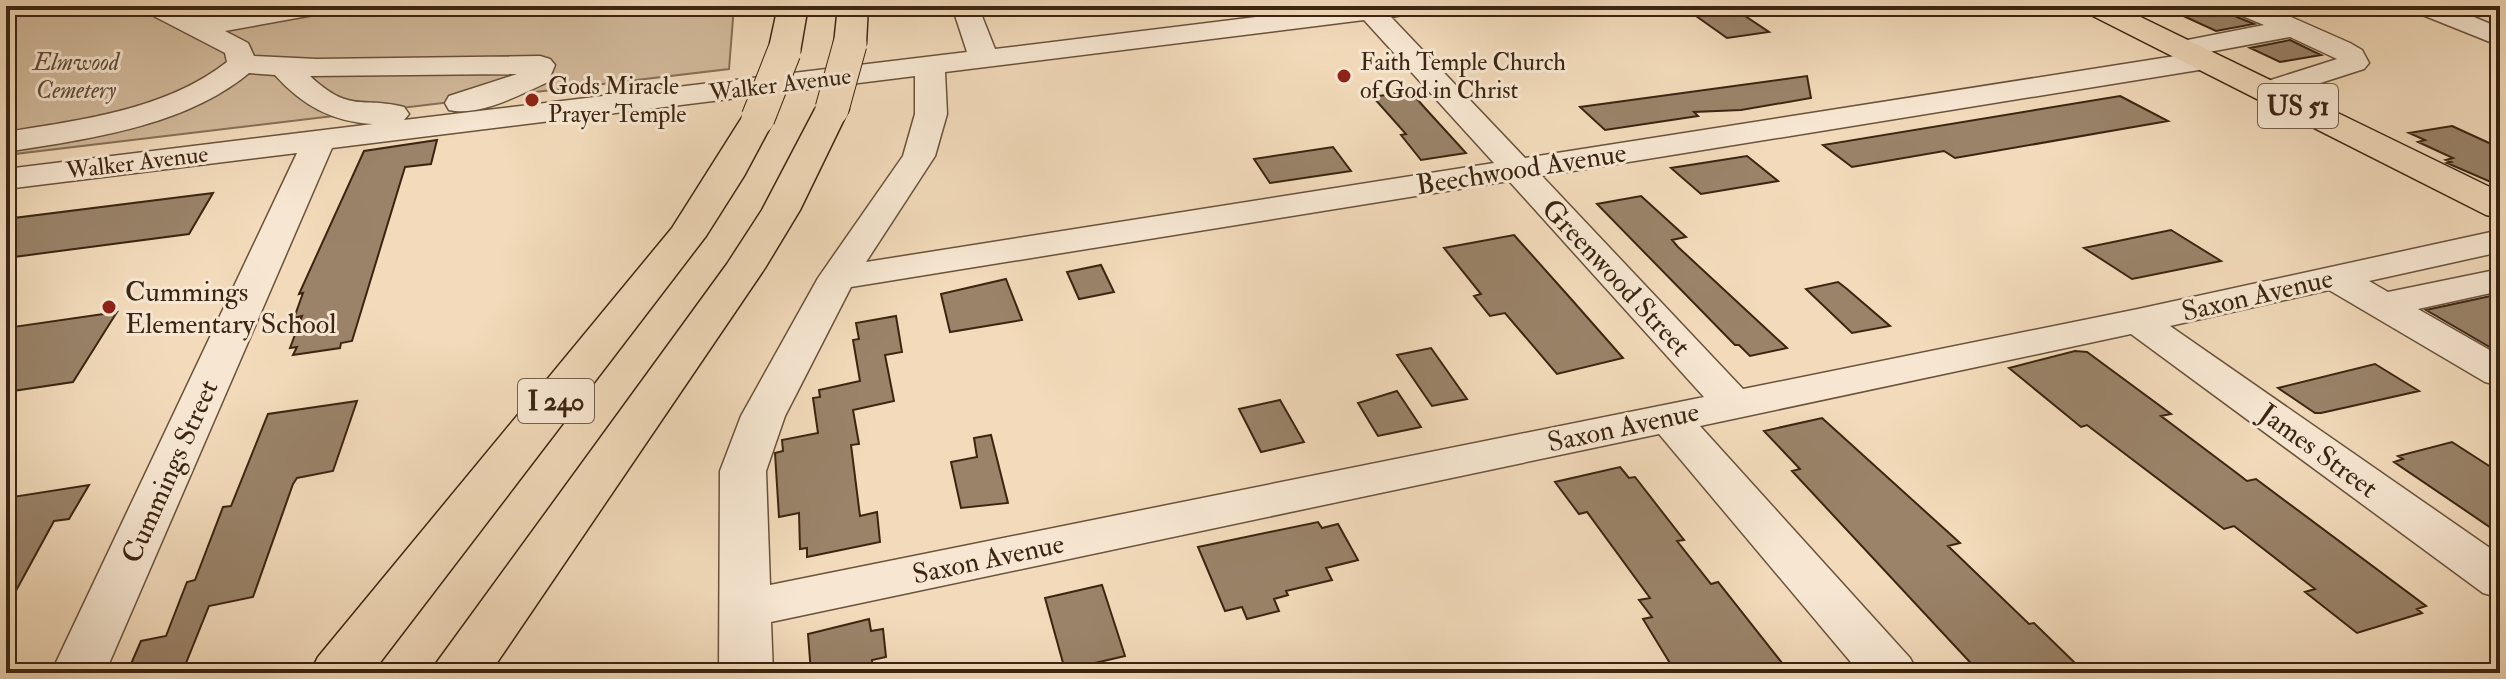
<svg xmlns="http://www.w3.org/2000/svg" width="2506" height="679" font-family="'IM FELL Double Pica',serif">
<rect width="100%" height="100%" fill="#f2daba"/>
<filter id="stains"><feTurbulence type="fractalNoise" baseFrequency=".0025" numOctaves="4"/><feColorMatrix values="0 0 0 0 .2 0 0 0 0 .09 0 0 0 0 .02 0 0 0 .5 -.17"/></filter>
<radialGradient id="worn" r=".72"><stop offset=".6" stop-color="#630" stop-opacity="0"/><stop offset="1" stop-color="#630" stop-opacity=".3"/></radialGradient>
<path fill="#d3bb9d" stroke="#877057" stroke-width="2" d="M6,6H734L729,69L6,155Z"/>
<path fill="#9a8369" stroke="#3b2511" stroke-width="2" d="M1682,6H1730L1769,32L1727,38Z
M2227,7L2232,15L2254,24L2216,31L2179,14Z
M2290,40L2321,55L2280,62L2250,48Z
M1807,76L1811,98L1741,110L1694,112L1698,116L1605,130L1580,107Z
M1410,91L1424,107L1466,153L1421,160L1401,135L1406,134L1373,97Z
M2120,96L2168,121L1955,158L1944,151L1852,167L1823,145Z
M2452,126L2500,148V186L2447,163L2451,162L2446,160L2453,158L2418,142L2425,140L2409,133Z
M437,140L431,164L405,167L352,341L341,343L340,348L293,355L297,347L290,348L302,316L294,318L303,293L299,294L364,151Z
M1333,147L1351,171L1270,183L1254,159Z
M1747,156L1778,181L1701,194L1671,168Z
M213,193L189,234L6,258V219Z
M1641,196L1686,237L1672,240L1678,247L1787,348L1750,356L1739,345H1735L1597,204Z
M2171,230L2221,261L2132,279L2084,248Z
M1514,235L1572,300L1623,358L1557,374L1505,313L1490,316L1474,296L1481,294L1444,248Z
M1101,265L1114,292L1079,299L1067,272Z
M1006,279L1022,320L950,332L941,294Z
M1838,282L1847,289L1890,326L1852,333L1806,289Z
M2500,294V353L2426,310Z
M117,312L73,382L6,392V328Z
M896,316L902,352L885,355L894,401L853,410L859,444L851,445L860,516L877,512L880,542L807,557V548L800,549L799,513L779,517L775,453L783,451L782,440L818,433L813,398L820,397L819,390L860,381L853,340L859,339L856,323Z
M1431,348L1467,399L1432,406L1397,355Z
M2075,351L2087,352L2171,414L2161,416L2238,474L2247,481L2256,479L2426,606L2417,609L2422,613L2357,633L2305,592L2315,589L2234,526L2224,529L2087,425L2081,427L2009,368Z
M2375,364L2419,391L2321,413H2315L2278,388Z
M1397,391L1421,427L1378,436L1358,403Z
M1280,400L1304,442L1261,452L1239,409Z
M357,401L333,471L297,478L293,484L253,597L209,606L182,673H127L141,641L166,636L187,582L195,580L223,507L231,506L268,414Z
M1822,418L1960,543L1948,546L2029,624L2034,623L2075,663L2040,673H1980L1792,471L1800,469L1764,431Z
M991,435L1008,503L961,508L951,462L977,457L974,438Z
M2452,442L2500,473V534L2394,462L2403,459L2398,456Z
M1620,467L1629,478L1635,477L1684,540L1677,541L1711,584L1718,582L1790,673H1676L1643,619L1652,617L1639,600L1650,598L1587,512L1579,514L1555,482Z
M89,485L69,519L54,521L6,609V498Z
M1318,522L1322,528L1338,524L1358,560L1326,568L1332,580L1286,591L1288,595L1274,599L1279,611L1247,619L1242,607L1225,611L1198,547Z
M1102,585L1125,656L1065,670L1045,598Z
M869,619L871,631L883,629L886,657L872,660L873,673H811L808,634Z"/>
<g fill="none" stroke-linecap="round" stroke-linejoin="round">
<defs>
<path id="minor" d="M143,6H177L192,14L204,9L217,16L273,6H332L329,12L319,14L225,31L248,43L254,56L317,59L540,56L550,59L555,65L548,82C521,94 480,117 449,110L445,103L449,96L517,74L310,76C351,114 360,96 404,107L409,114L404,120L967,52L952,6H978L995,49L1345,6H1424L1421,12L1391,17L1525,158L2175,56L2168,49L2172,43L2264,25L2233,12L2230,6H2266L2350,43L2362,50L2369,63L2364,69L2277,97H2255L2251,91L2255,85L2337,59L2290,37L2209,52L2220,60L2215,66L2205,69L1542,176L1743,389L2138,309L2500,230V252L2369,281L2388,292L2500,269V291L2418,309L2500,356V386L2485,382L2329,290L2170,326L2500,555V598L2483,593L2131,334L1700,426L1910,658L1918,673H1860L1659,434L771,622L773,673H719L720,471L741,416L818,278L903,156L915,114V76L332,148L105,673H51L297,153L6,189V169L373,124C332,122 302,105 275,75L249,73C184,127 87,139 6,152V132C81,120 166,110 227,62L225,53L146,12ZM1364,20L1494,163L866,262L935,156L947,114L945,72ZM1509,181L1704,397L770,585L766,471L785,416L851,287Z
M2412,6H2448L2500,28V46L2415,12Z"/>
<path id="major" d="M2080,6H2118L2500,192V218L2486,215L2085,12Z"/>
<path id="highway" d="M778,6H808L800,52L795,59H773L768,52Z
M838,6H868L866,44L861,51H839L834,44Z
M832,99L844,102L849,109L800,210L765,268L490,673H429L727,264L762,210L815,109L820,102Z
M758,108L770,111L775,118L744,176L706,236L372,673H310L318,657L672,228L746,111Z"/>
</defs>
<use href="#minor" stroke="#69523b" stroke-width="3"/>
<use href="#major" stroke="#3b2511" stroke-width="3"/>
<use href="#highway" stroke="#3b2511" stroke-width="3"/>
<use href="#minor" fill="#f7e7d2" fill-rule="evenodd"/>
<use href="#major" fill="#f2daba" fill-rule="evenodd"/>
<use href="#highway" fill="#f2daba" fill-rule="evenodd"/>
<defs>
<path id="highway-bridge" d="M832,109L850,44
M758,118L784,52"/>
</defs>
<use href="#highway-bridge" stroke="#3b2511" stroke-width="35" stroke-linecap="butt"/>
<use href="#highway-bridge" stroke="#f2daba" stroke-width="33"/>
</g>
<g fill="#8f2418" stroke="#f7e7d2" stroke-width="3">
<circle cx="1344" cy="76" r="8"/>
<circle cx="532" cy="100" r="8"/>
<circle cx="109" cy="307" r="8"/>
</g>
<g text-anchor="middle" stroke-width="6" stroke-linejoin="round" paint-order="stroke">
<g font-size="24" font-style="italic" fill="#614a34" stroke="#f7e7d2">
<text x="76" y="70">Elmwood<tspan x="76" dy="28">Cemetery</tspan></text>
</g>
<g font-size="24" fill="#3b2511" stroke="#f7e7d2" text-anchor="start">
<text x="1360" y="70">Faith Temple Church<tspan x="1360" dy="28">of God in Christ</tspan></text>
<text x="548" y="94">Gods Miracle<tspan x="548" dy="28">Prayer Temple</tspan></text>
</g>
<g font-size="24" fill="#3b2511" stroke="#f7e7d2">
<text transform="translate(780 84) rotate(-7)" y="8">Walker Avenue</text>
<text transform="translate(137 162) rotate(-7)" y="8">Walker Avenue</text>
</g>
<g fill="#f7e7d2" stroke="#735f4b" stroke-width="2">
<rect x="2258" y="84" width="80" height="44" rx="6"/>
<rect x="518" y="379" width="76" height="44" rx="6"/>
</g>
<g font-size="26" font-weight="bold" fill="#3b2511">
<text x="2298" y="115">US 51</text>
<text x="556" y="410">I 240</text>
</g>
<g font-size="28" fill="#3b2511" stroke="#f7e7d2">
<text transform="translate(1521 168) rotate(-9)" y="10">Beechwood Avenue</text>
<text transform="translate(1617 277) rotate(47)" y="10">Greenwood Street</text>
<text transform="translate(2257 294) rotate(-13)" y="10">Saxon Avenue</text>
<text transform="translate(1623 426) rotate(-12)" y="10">Saxon Avenue</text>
<text transform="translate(2319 450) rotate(36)" y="10">James Street</text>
<text transform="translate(169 471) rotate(-66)" y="10">Cummings Street</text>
<text transform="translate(988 558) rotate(-12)" y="10">Saxon Avenue</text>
</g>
<g font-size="28" fill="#3b2511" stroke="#f7e7d2" text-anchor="start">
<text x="125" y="301">Cummings<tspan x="125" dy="32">Elementary School</tspan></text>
</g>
</g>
<rect width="2506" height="679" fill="none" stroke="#f2daba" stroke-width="32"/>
<rect x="8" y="8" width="2490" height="663" fill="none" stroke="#3b2511" stroke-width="4"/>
<rect x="16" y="16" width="2474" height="647" fill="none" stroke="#3b2511" stroke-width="2"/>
<rect width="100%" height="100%" filter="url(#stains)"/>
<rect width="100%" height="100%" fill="url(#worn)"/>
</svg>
